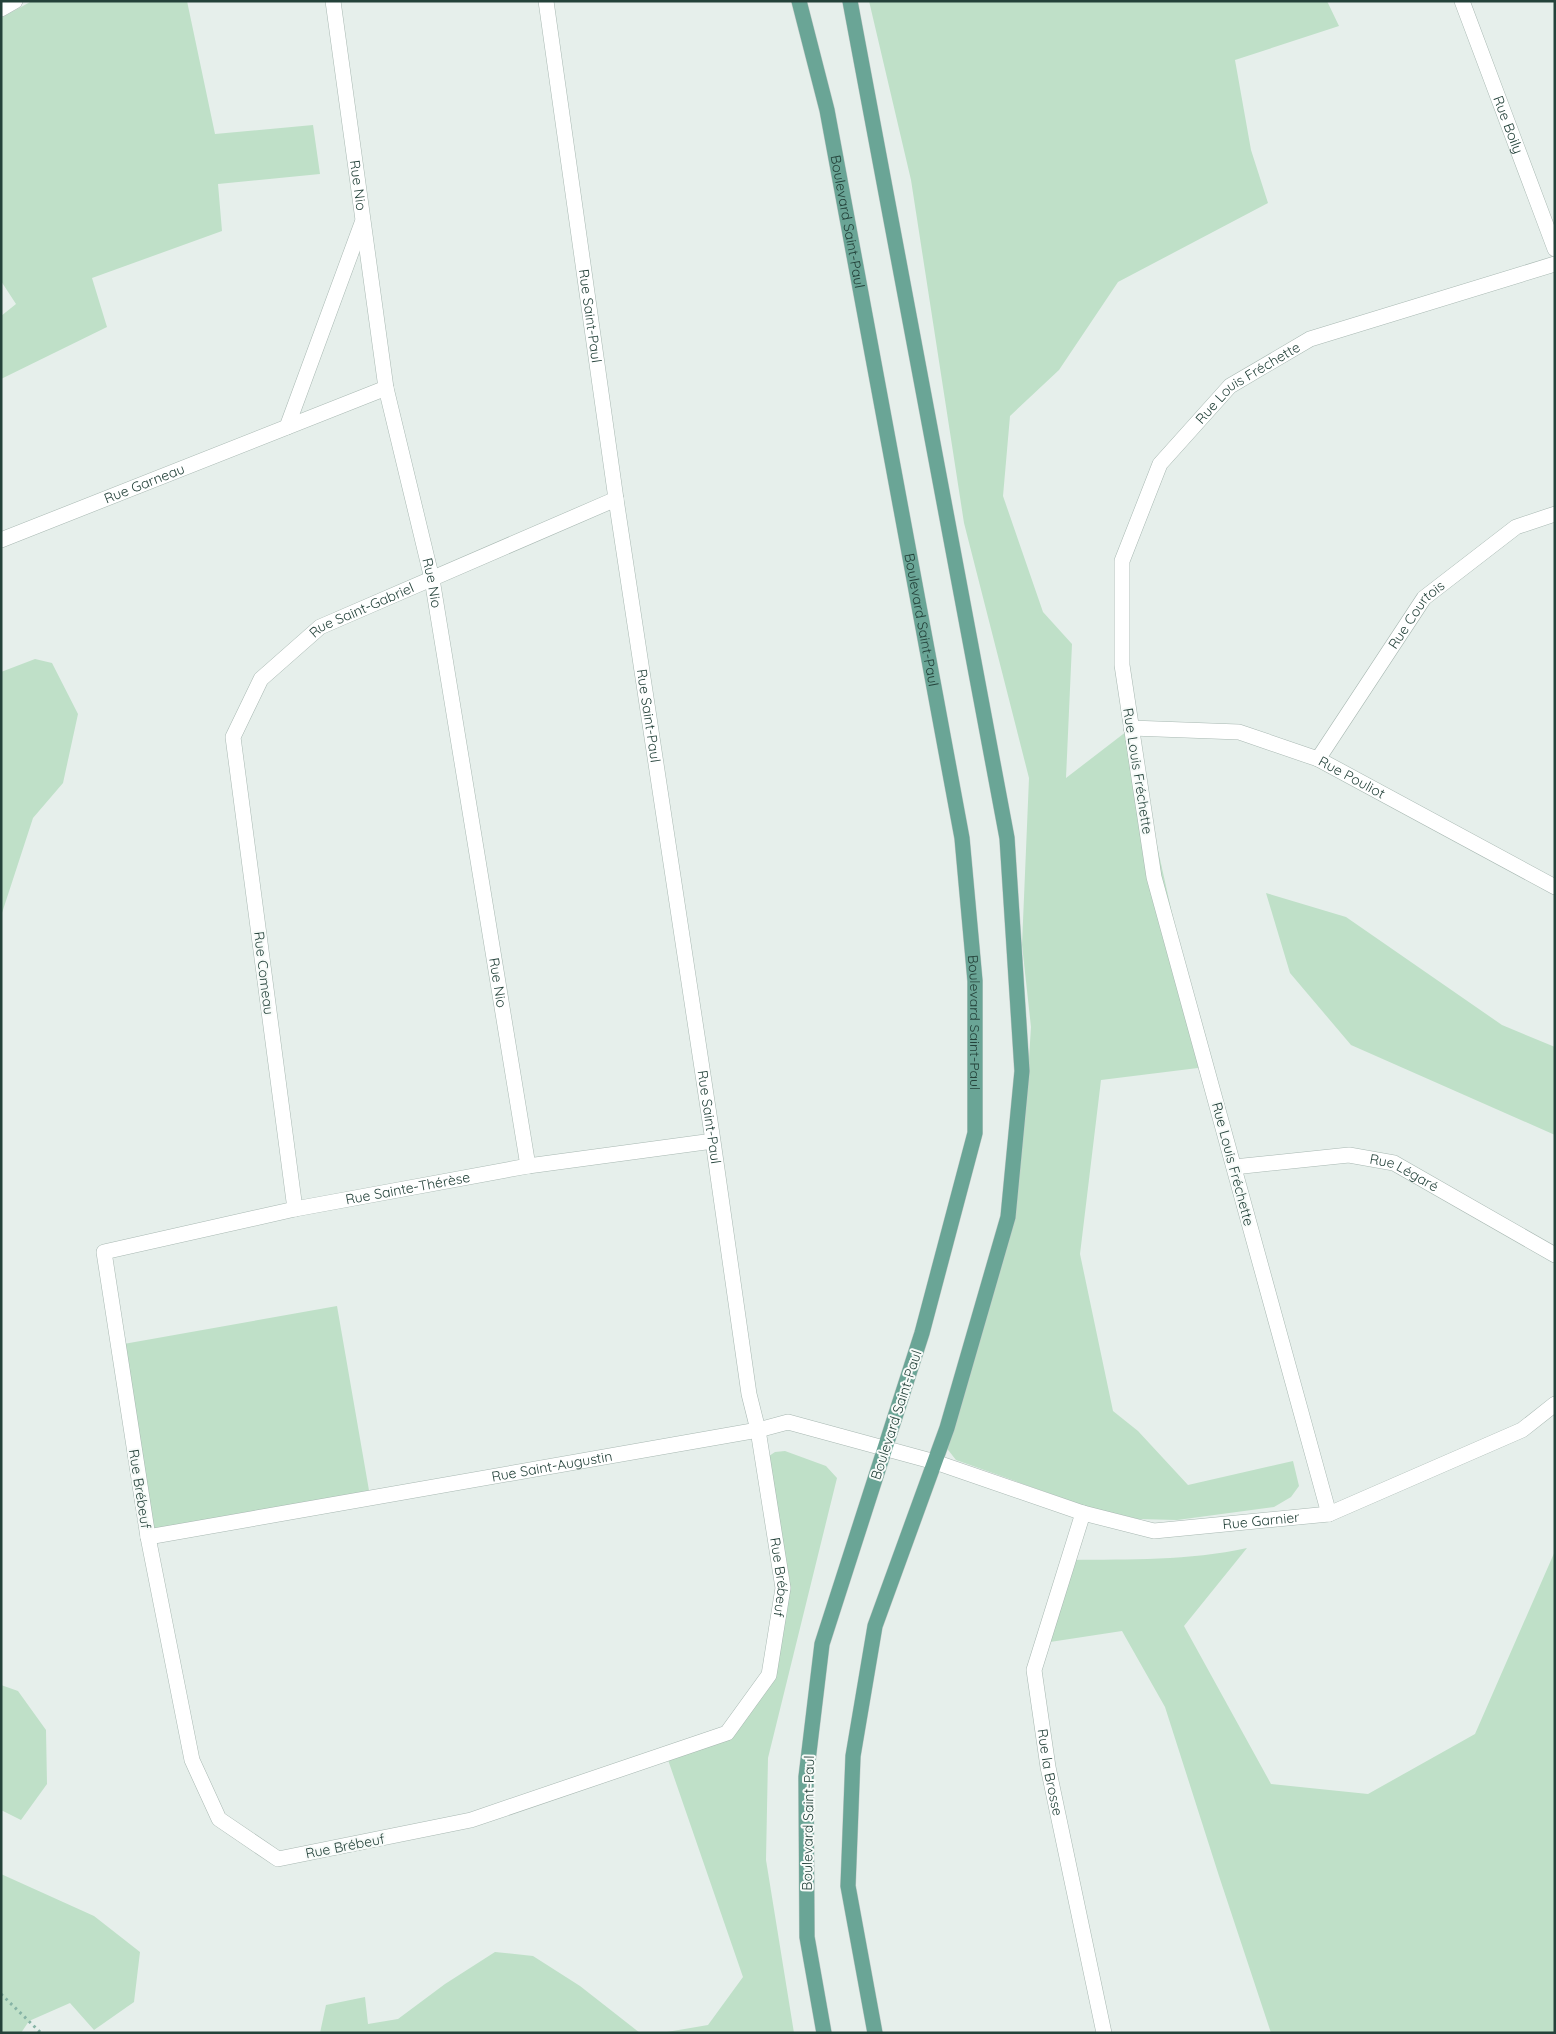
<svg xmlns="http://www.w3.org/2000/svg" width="1556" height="2034" font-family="Quicksand,sans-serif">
<rect width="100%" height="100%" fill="#e6efeb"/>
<path fill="#bfe0c8" d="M32,1H187L215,134L313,125L320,174L218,184L222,231L92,278L107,327L1,379V316L16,304L1,281V18Z
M869,1H1327L1339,26L1235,60L1251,150L1268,203L1118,282L1059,370L1010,416L1003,496L1043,612L1072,644L1066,778L1131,728L1206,1067L1101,1080L1080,1254L1113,1411L1138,1431L1188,1485L1293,1461L1299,1486L1291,1497L1274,1507L1177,1520L1138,1519L1085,1506L956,1460L945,1446L1025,1120L1031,1027L1022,945L1029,778L964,523L911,180Z
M35,659L52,663L78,714L63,783L33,818L1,916V672Z
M1266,893L1346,917L1502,1025L1555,1047V1135L1351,1045L1290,973Z
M337,1306L371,1502L152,1541L118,1345Z
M785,1451L826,1466L837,1478L768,1758L766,1860L794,2033H661L708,2025L743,1977L666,1754L727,1733L769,1675L783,1588L769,1456L775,1452Z
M1247,1548L1184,1626L1271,1784L1368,1794L1475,1734L1555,1551V2033H1271L1219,1876L1165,1707L1122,1631L1050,1642L1071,1560C1129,1559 1189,1561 1247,1548Z
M1,1685L18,1691L46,1730L47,1784L21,1820L1,1810Z
M1,1874L94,1916L140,1952L134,2002L94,2030L70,2003L29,2021L21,2033H1Z
M495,1952L533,1956L580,1986L640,2033H320L326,2005L365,1997L368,2024L398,2019L445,1984Z"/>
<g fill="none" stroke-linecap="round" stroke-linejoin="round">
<defs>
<g id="minor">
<path id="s1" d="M333,1L386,388L432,579L528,1166"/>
<path id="s2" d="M546,1L616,499L713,1141L749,1394L758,1430L783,1588L769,1675L727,1733L471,1820L278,1859L219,1819L192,1760L148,1537L104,1252L295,1209L528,1166L713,1141"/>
<path id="s3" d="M1462,1L1555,249"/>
<path d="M1,9L15,1"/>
<path d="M287,427L362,223"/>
<path id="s4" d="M1,540L386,388"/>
<path id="s5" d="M1131,728L1239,732L1318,759L1555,887"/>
<path id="s6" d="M1318,759L1424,598L1516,527L1555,514"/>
<path id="s7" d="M1234,1167L1349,1155L1394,1163L1555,1255"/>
<path id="s8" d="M295,1209L233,737L261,679L320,627L616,499"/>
<path id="s9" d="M1083,1513L1034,1670L1048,1767L1104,2033"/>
<path id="s10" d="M1329,1514L1154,877L1122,665V561L1160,464L1230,386L1310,339L1555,264"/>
<path id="s11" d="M148,1537L758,1430L788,1422L935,1462L1083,1513L1154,1531L1329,1514L1522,1430L1555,1404"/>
</g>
<g id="major">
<path id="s12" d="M799,1L827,110L962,838L975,981V1133L922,1333L822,1644L806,1777L807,1937L824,2033"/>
<path d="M850,1L1007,838L1022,1071L1008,1217L947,1428L875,1626L853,1756L848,1886L875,2033"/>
</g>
</defs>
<use href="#minor" stroke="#a8b8b2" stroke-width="16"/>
<use href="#major" stroke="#c2cac8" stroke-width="16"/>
<path stroke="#86b3a5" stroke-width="3" stroke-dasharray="2.5 4" stroke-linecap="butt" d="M1,1994L41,2033"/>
<use href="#minor" stroke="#fff" stroke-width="15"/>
<use href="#major" stroke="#6aa596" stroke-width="15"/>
</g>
<g text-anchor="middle" stroke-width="4" stroke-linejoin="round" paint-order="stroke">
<g font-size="14" fill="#24423a" stroke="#f7fbf9">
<text dy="5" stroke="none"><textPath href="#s3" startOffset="132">Rue Boily</textPath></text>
<text dy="5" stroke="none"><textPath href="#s1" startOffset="186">Rue Nio</textPath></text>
<text dy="5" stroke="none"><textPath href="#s12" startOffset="226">Boulevard Saint-Paul</textPath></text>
<text dy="5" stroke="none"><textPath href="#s2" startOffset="318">Rue Saint-Paul</textPath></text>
<text dy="5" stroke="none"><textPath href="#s10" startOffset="1204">Rue Louis Fréchette</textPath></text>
<text dy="5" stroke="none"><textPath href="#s4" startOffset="154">Rue Garneau</textPath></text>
<text dy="5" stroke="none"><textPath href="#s1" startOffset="591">Rue Nio</textPath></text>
<text dy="5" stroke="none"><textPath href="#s8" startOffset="664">Rue Saint-Gabriel</textPath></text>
<text dy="5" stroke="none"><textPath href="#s6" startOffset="175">Rue Courtois</textPath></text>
<text dy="5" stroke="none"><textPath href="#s12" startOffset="631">Boulevard Saint-Paul</textPath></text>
<text dy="5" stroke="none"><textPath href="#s2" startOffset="722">Rue Saint-Paul</textPath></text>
<text transform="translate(1138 771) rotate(81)" y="5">Rue Louis Fréchette</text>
<text dy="5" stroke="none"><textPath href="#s5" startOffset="230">Rue Pouliot</textPath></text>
<text transform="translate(264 973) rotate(83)" y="5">Rue Comeau</text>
<text dy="5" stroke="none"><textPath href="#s1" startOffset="996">Rue Nio</textPath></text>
<text dy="5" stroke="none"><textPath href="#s12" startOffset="1038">Boulevard Saint-Paul</textPath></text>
<text dy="5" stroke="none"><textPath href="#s2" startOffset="1128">Rue Saint-Paul</textPath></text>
<text transform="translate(1233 1164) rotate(75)" y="5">Rue Louis Fréchette</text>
<text dy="5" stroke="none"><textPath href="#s7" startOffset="174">Rue Légaré</textPath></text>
<text dy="5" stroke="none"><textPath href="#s2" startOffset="3194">Rue Sainte-Thérèse</textPath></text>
<text transform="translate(896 1415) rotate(-72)" y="5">Boulevard Saint-Paul</text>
<text dy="5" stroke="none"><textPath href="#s11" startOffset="410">Rue Saint-Augustin</textPath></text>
<text transform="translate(140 1489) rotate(81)" y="5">Rue Brébeuf</text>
<text dy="5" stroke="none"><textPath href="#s11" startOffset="1140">Rue Garnier</textPath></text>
<text dy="5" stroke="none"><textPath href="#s2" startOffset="1594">Rue Brébeuf</textPath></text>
<text dy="5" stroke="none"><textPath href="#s9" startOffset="268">Rue la Brosse</textPath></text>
<text transform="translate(808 1823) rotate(-89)" y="5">Boulevard Saint-Paul</text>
<text transform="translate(345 1846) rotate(-11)" y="5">Rue Brébeuf</text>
</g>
</g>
<rect width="1556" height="2034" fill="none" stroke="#24423a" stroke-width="5"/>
</svg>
